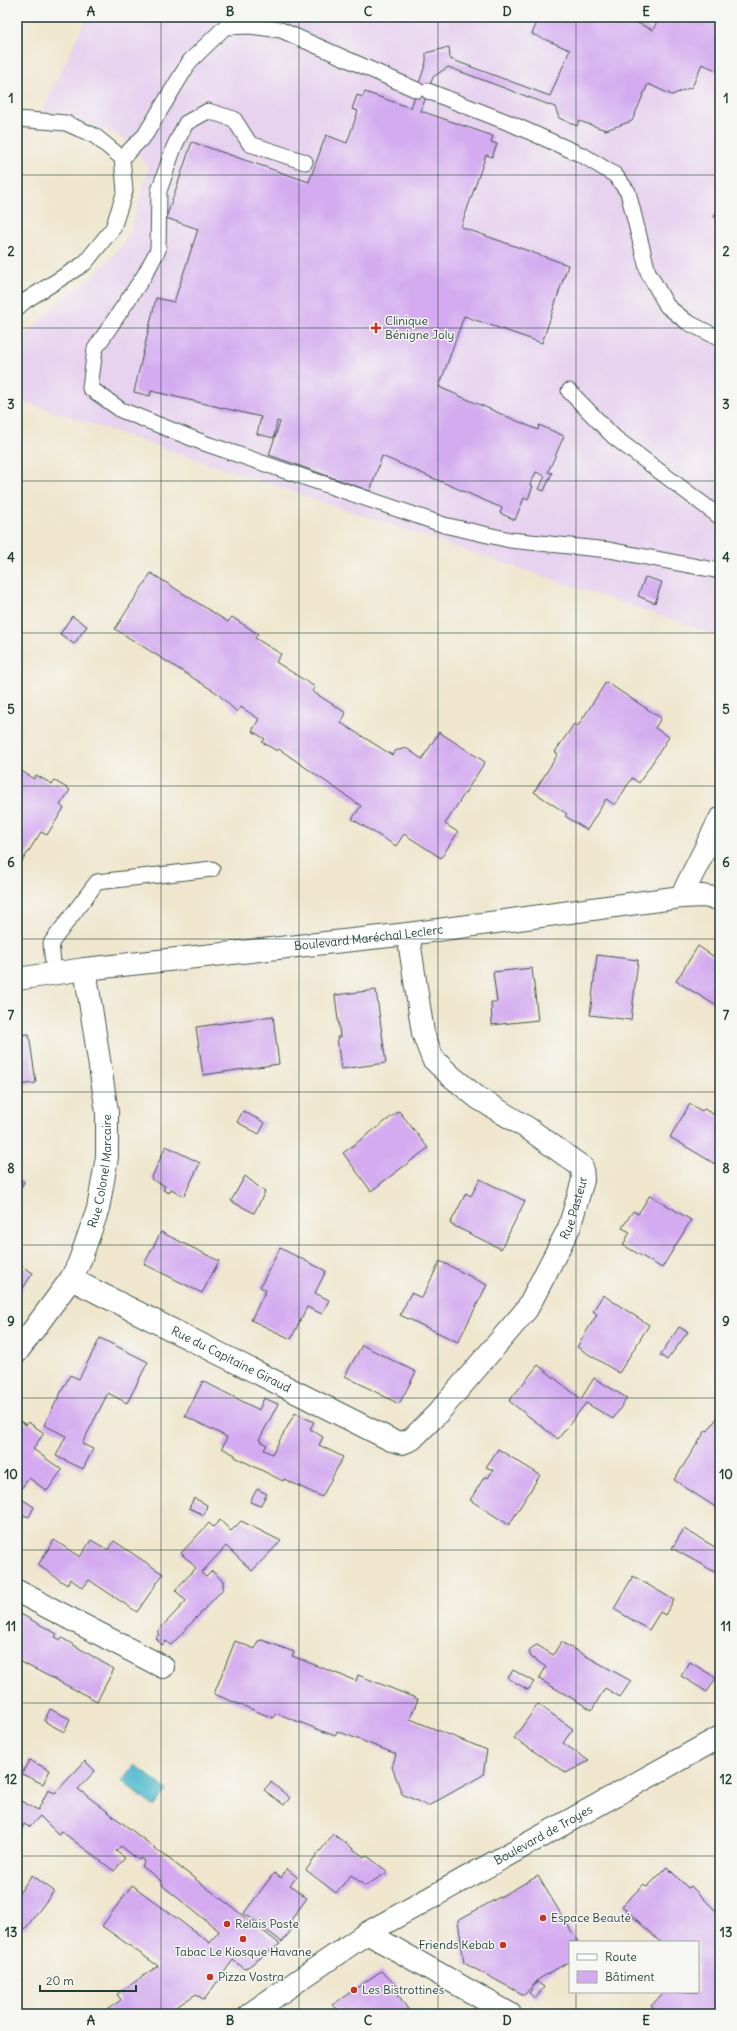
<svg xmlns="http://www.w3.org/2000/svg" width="737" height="2031" font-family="Delius,sans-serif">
<rect width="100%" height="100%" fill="#f6f6f2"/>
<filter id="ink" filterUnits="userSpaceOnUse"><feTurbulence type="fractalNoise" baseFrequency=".025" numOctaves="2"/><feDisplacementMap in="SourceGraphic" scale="8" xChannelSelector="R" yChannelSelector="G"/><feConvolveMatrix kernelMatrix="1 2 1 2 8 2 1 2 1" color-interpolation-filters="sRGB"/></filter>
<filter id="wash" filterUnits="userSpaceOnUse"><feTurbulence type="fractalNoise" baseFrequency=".012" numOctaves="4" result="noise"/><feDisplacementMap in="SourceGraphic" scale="16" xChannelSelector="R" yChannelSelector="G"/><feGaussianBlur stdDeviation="0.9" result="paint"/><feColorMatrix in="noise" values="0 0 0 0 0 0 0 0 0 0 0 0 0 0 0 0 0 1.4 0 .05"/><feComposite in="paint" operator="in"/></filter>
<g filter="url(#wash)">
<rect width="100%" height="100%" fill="#efe6cd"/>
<path fill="#e7d2ef" d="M87,17H720V636L17,399V350L22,338L69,294L95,275L117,251L130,233L149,168L119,135L65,116L42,112Z"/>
<path fill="#51bbce" stroke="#387c81" d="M135,1765L167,1790L154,1807L122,1781Z"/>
<g id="blocks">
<path fill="#d4abf0" d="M539,17H624L653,30L659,17H720V75L718,71L702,64L692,87L672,95L648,84L632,121L606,130L579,121L577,126L559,118L555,107L448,67L433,77L421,111L493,136L491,142L497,144L492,157L486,155L461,227L568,265L542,343L464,316L439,387L538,430L539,425L564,436L548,472L552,473L544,491L539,489L545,476L536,472L530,485L533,486L528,499L524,498L515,520L500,513L502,508L382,456L370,491L269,455L280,422L277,421L274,438L257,434L261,417L151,391L150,396L134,392L156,298L174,302L198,229L166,218L192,142L309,182L326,135L347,143L358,111L352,109L357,95L363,97L365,92L411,108L426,62V53L449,47L450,59L550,96L570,50L532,34Z
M720,202V220L714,217Z
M151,573L228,622L232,617L258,634L255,638L281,654L276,662L315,687L312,691L346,713L341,723L392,755L395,751L406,748L422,759L439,732L485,762L445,824L458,832L441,858L404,834L396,846L352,819L361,806L279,749L277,751L262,742L265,739L252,731L259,719L241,707L237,712L217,693L115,629Z
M645,577L662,582L655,603L638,596Z
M72,616L87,626L74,644L60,634Z
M606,682L661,718L655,728L669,737L639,783L632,778L615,805L606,799L587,830L565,816L567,814L534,792L558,754L555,752L574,724L578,726Z
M17,768L34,779L36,775L52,784L55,781L70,790L60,805L64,808L47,835L41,832L21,863L17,860Z
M698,946L719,960L720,958V1008L676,981Z
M597,955L638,960L631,1020L590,1015Z
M532,968L538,1020L492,1025L491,1002H497L493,972Z
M376,990L386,1063L341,1069L337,1037H340L335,995Z
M273,1016L279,1064L203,1075L196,1027Z
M29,1034L36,1083L17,1085V1035Z
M690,1104L702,1111L704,1109L720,1118V1167L670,1137Z
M243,1111L265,1123L259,1134L237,1122Z
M399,1111L428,1148L371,1191L343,1153Z
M166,1146L200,1163L184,1196L171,1189L169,1193L163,1190L165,1186L151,1179Z
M245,1176L265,1192L254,1213L231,1201Z
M17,1178L24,1182L17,1194Z
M480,1179L525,1201L501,1249L450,1224L466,1193L471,1196Z
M650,1195L691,1220L662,1268L623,1245L630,1232L622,1228L633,1211L638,1214Z
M161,1232L219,1261L202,1293L144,1264Z
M280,1248L326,1271L315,1293L329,1300L322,1314L307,1307L291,1339L251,1320L266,1290L260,1287Z
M440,1261L487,1285L458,1342L400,1315L411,1293L422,1298Z
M17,1264L33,1273L17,1297Z
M603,1295L649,1325L619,1373L577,1347L597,1314L593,1311Z
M679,1327L688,1332L667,1360L660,1355Z
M100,1338L148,1362L127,1403L108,1393L82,1444L93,1449L83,1469L56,1456L66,1436L44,1425L70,1375L79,1379Z
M362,1345L416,1372L399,1404L345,1376Z
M538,1365L581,1399L594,1378L627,1398L613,1419L586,1403L558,1439L509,1401Z
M203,1381L259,1410L264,1398L278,1404L259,1440L267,1445L264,1450L272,1454L295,1413L314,1422L310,1429L323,1437L319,1445L343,1457L322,1497L284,1479L283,1481L235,1457V1455L222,1448L227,1437L185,1416Z
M717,1418L720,1420V1510L674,1480L706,1430L708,1431Z
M17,1419L26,1425L28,1422L44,1433L33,1449L62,1470L47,1491L29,1478L18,1493L17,1492Z
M498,1449L540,1475L509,1525L470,1500L485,1476L488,1478L493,1470L486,1467Z
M257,1489L267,1494L260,1506L250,1502Z
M194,1498L207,1505L204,1515L189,1508Z
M22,1499L34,1507L29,1517L23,1515L17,1525V1508Z
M220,1520L231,1531L241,1521L281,1541L252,1571L226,1546L201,1573L206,1577L212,1571L223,1581V1589L171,1645L166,1641L162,1645L156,1638L159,1634L157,1632L186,1601L175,1590L196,1568L181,1553L209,1523L213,1527Z
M684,1529L720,1550V1575L672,1548Z
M54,1540L80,1557L91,1540L108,1550L114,1541L163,1574L137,1612L89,1580L83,1588L70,1579L67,1585L38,1565Z
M633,1576L674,1600L665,1615L660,1612L649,1630L614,1609Z
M19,1613L57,1634L55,1637L61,1640L62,1638L114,1669L97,1701L17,1660V1617Z
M262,1640L294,1652L292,1656L356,1681L358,1675L418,1699L410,1719L487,1750L483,1775L428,1806L402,1794L392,1767L396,1754L337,1731L335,1736L276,1713L273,1718L214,1694L235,1641L255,1649L258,1641Z
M561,1642L631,1681L620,1697L605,1688L592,1710L539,1679L546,1667L531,1657L529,1652L533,1647L537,1645L553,1655Z
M690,1662L716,1678L707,1692L681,1676Z
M513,1670L534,1682L528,1690L508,1678Z
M538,1704L573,1729L563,1743L589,1761L566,1773L514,1738Z
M50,1709L70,1719L64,1732L44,1721Z
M29,1760L50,1770L43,1784L22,1774Z
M85,1761L95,1771L78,1789L280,1944L245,1969L233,1960L204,2000L196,1994L166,2014H101L121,2000L117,1994L158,1966L102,1926L132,1885L210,1943L219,1931L164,1887L160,1880L142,1866L145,1861L142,1858L139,1860L121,1846L116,1851L125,1858L114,1871L61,1831L58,1834L40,1816L29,1827L24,1824L17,1839L19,1840L17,1844V1799L38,1810L48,1790L55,1793Z
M271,1782L290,1798L284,1805L264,1790Z
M333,1834L364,1857L366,1855L388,1872L365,1886L351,1875L336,1893L306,1870Z
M667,1867L688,1888L691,1886L720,1915V1920L717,1923L720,1926V2014H658L651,2006L664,1992H698V1942H660L622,1906L644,1884L647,1887Z
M287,1869L297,1877L290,1885L307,1898L291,1920L296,1924L282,1942L244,1913L274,1873L281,1878Z
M32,1875L54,1891L25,1929L17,1923V1896Z
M538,1876L578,1942H570V1961L539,1979L524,1995L464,1963L458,1920Z
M17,1970L22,1975L17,1981Z
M381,1971L398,1987L395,1990L411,2014H345L332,2005Z
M537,1982L544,1987L536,1998L529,1993Z"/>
</g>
</g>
<g filter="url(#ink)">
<use href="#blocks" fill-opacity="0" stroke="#3e564b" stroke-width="1"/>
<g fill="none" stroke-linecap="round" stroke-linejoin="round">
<defs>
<path id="lane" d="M428,91L512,124L584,156L615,175L628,192L648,272L667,306L687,322L711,334L720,337
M17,119L66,123L95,136L122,158L125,191L113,228L85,263L25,301L17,308
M122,158L145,135L190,61L225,27L249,26L281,30L417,90
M305,162L250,144L234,119L208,111L186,123L174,147L159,191L158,250L144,276L95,349L90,388L121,410L204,443L444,525L510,540L609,550L720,571
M569,391L614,437L720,517
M54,974L51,943L97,882L212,869"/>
<g id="street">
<path d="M681,897L720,819"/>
<path id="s1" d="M17,979L85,969L408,934L681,897L703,896L720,899"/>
<path id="s2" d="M71,1279L391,1440L402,1443L412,1439L438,1413L527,1309L569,1228L583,1180L582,1167L529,1129L478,1098L452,1077L433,1059L423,1033L408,934"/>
<path id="s3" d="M17,1352L71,1279L79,1263L98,1209L107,1157V1112L85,969"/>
<path d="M17,1591L163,1667"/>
<path d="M367,1933L510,2014"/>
</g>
<g id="primary">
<path id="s4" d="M250,2014L367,1933L720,1737"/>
</g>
</defs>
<use href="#lane" stroke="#3e564b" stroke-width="17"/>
<use href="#street" stroke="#3e564b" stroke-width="24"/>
<use href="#primary" stroke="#3e564b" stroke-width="24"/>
<use href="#lane" stroke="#fff" stroke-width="15"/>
<use href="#street" stroke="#fff" stroke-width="22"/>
<use href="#primary" stroke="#fff" stroke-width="22"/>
</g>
</g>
<path fill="none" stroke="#1f3d34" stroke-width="1" stroke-opacity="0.55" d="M161,17V2014M299,17V2014M438,17V2014M576,17V1942M17,175H720M17,328H720M17,481H720M17,633H720M17,786H720M17,939H720M17,1092H720M17,1245H720M17,1398H720M17,1550H720M17,1703H720M17,1856H720M576,1992V2014"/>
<g fill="#c8321e" stroke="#f6f6f2" stroke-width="1.5">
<path d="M374 322h4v4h4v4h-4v4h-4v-4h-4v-4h4z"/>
<circle cx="543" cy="1918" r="4"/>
<circle cx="227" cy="1924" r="4"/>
<circle cx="243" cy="1939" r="4"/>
<circle cx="503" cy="1945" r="4"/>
<circle cx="210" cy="1977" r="4"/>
<circle cx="354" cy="1990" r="4"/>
</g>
<g text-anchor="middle" stroke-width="3" stroke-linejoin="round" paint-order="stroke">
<g font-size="12" fill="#1f3d34" stroke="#f6f6f2" text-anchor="start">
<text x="385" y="325">Clinique<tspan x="385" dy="14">Bénigne Joly</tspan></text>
<text x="551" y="1922">Espace Beauté</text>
<text x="235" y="1928">Relais Poste</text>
<text x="495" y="1949" text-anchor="end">Friends Kebab</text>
<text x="243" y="1956" text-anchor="middle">Tabac Le Kiosque Havane</text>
<text x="218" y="1981">Pizza Vostra</text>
<text x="362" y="1994">Les Bistrottines</text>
</g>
<g font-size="12" fill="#1f3d34" stroke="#f6f6f2">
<text dy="4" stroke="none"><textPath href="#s1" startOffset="354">Boulevard Maréchal Leclerc</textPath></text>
<text dy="4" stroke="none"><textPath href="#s3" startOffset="204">Rue Colonel Marcaire</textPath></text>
<text dy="4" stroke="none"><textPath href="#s2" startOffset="666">Rue Pasteur</textPath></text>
<text dy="4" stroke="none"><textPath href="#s2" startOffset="179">Rue du Capitaine Giraud</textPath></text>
<text dy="4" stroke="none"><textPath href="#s4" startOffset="344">Boulevard de Troyes</textPath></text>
</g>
</g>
<rect width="737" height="2031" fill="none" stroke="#f6f6f2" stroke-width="44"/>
<rect x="569" y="1941" width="130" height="52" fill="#f6f6f2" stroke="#a0aca6"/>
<rect x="577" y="1954" width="20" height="6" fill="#ffffff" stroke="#a0aca6"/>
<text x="605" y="1961" font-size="12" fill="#1f3d34">Route</text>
<rect x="577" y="1971" width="20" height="12" fill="#d4abf0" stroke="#a0aca6"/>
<text x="605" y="1981" font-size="12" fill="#1f3d34">Bâtiment</text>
<path d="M40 1985v6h96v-6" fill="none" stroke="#1f3d34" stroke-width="2"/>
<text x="46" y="1985" font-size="12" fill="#1f3d34" stroke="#f6f6f2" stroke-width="3" paint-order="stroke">20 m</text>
<rect x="22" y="22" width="693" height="1987" fill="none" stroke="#1f3d34" stroke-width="1.5"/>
<g font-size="13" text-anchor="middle" font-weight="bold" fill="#1f3d34">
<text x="91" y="16">A</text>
<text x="230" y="16">B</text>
<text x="368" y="16">C</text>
<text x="507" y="16">D</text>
<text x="646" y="16">E</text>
<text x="11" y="103">1</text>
<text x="726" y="103">1</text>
<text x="11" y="256">2</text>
<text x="726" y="256">2</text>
<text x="11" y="409">3</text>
<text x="726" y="409">3</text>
<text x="11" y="562">4</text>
<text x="726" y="562">4</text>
<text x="11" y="714">5</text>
<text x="726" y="714">5</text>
<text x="11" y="867">6</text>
<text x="726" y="867">6</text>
<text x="11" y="1020">7</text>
<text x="726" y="1020">7</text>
<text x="11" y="1173">8</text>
<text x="726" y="1173">8</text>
<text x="11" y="1326">9</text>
<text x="726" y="1326">9</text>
<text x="11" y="1479">10</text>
<text x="726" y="1479">10</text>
<text x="11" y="1631">11</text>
<text x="726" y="1631">11</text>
<text x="11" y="1784">12</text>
<text x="726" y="1784">12</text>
<text x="11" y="1937">13</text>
<text x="726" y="1937">13</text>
<text x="91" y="2025">A</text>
<text x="230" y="2025">B</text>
<text x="368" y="2025">C</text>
<text x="507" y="2025">D</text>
<text x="646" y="2025">E</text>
</g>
</svg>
